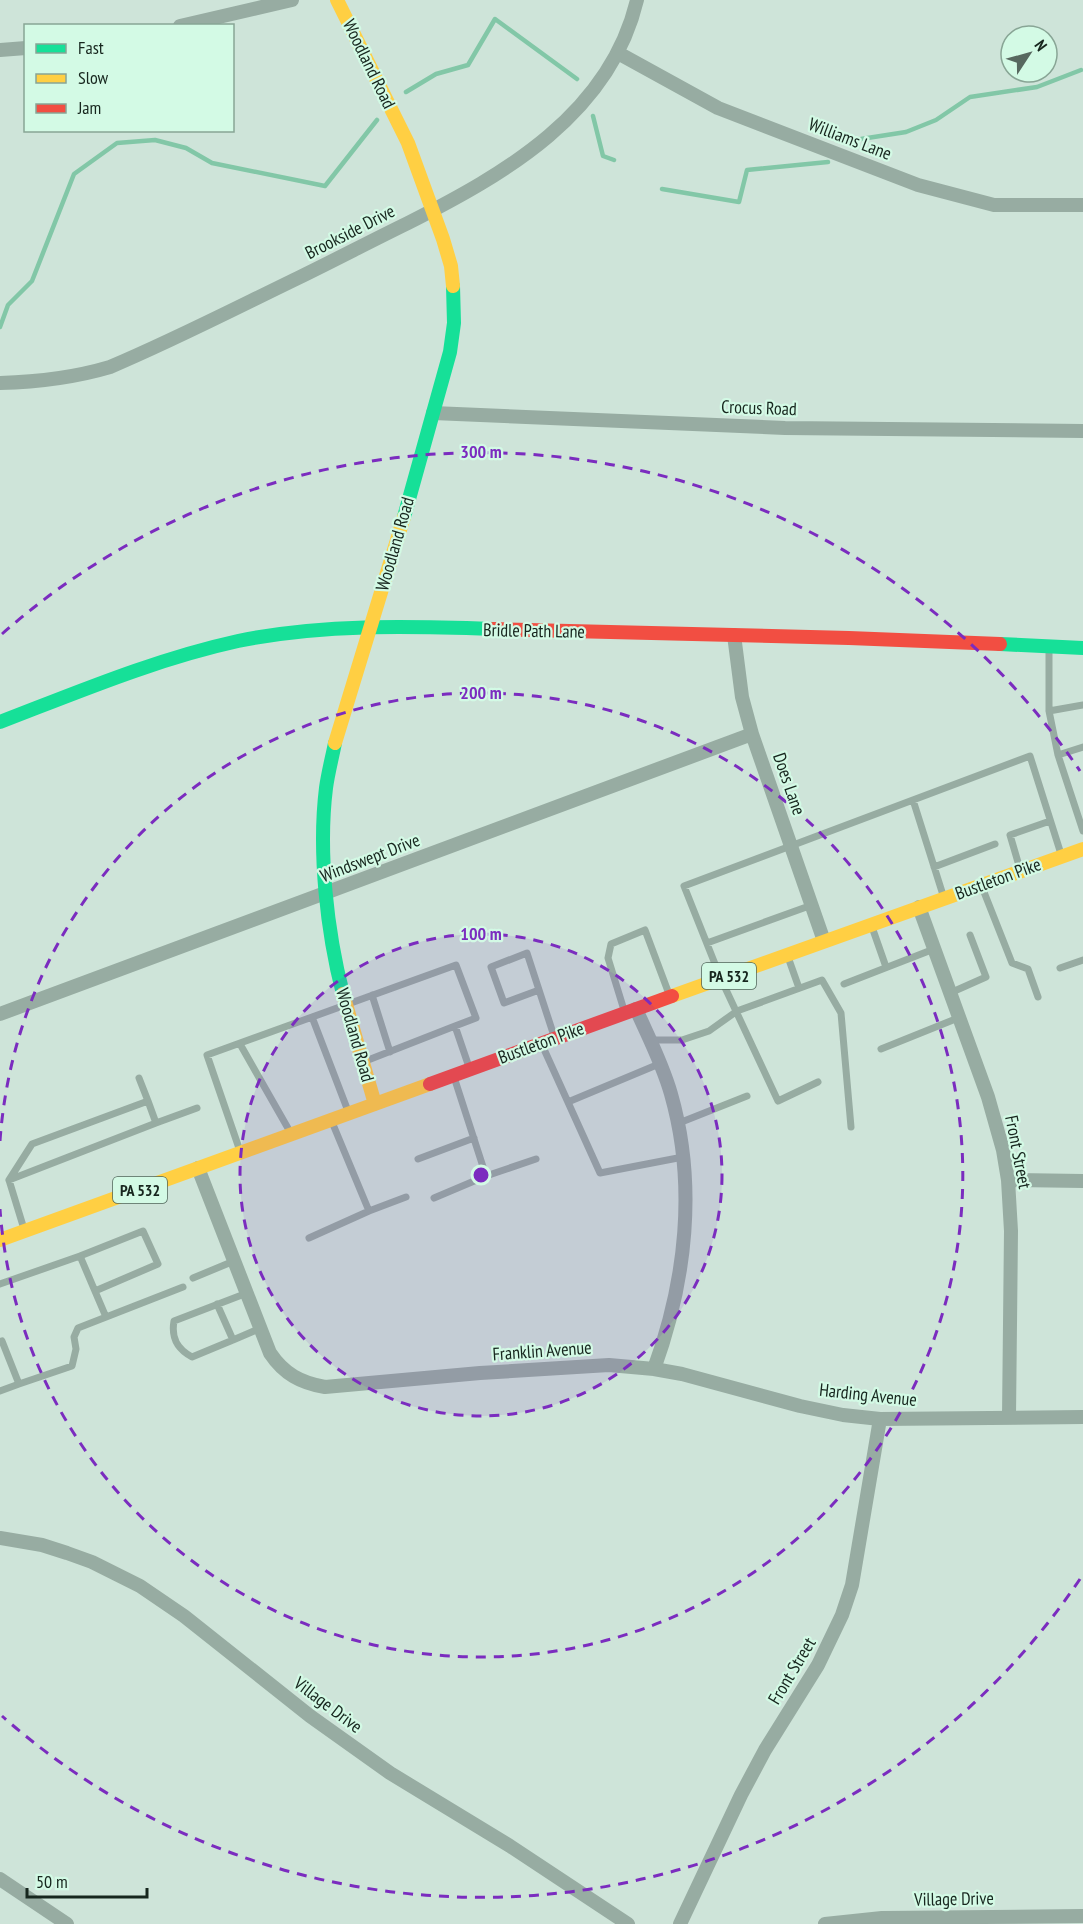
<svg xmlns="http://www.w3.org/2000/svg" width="1083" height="1924" font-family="'PT Sans Narrow',sans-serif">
<rect width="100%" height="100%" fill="#cee4d9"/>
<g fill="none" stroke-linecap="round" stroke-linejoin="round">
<path stroke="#82c7a7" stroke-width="4.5" d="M406,92L436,74L468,65L495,19L577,79
M593,116L603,156L614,160
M861,139L906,132L936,120L970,97L1037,87L1081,70
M662,189L739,202L747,170L828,162
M0,327L8,305L32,281L74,174L117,143L155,140L186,148L212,163L325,186L377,120"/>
<path stroke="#97aca2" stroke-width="7" d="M1049,649V711L1083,705
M1049,711L1058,755L1083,831
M1058,755L1083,747
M913,800L943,895
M934,867L995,844
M1020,869L1010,835L1050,821
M982,887L1012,963L1028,969L1038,997
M872,927L886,967
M707,943L812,905
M788,957L799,988
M1060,968L1083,960
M844,984L934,949
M539,990L504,1003L491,967L527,953L554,1036
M950,993L986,977L970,935
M372,995L390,1052
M624,1010L608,958L611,944L645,930L669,994
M312,1017L348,1111
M649,1040H682L709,1031L737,1011L822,980L841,1013L851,1127
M240,1044L289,1130
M543,1047L600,1173L683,1157
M881,1049L958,1018
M363,1062L455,1026L469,1067
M454,1077L486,1176L536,1159
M139,1078L148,1101
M818,1082L778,1101L721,979L684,886L1030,756L1061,854
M568,1102L659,1064
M332,1122L369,1211L406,1197
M156,1123L197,1108
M679,1123L747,1096
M240,1151L207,1055L456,965L476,1018L455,1026
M418,1159L474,1138
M9,1180L32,1144L148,1101L156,1123L9,1180L24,1229
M434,1198L486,1176
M309,1238L369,1211
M80,1256L143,1231L158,1264L95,1291
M193,1278L234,1261
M0,1284L80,1256L106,1317
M217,1304L233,1340L192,1357C177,1349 171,1338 174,1321L247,1293
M233,1340L261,1328
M0,1342L2,1341L19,1384L0,1391
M19,1384L72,1366L76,1349L74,1337L78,1328L183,1287"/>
<path stroke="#97aca2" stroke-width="14" d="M180,26L292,0
M0,50L26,48
M618,53L718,108L918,185L994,205H1083
M0,383C38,382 73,378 110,367C174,340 236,308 298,278C335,260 371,241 408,223C505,174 610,114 637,0
M433,413L785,428L1083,431
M734,635L742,697L752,734L824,941
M919,907L988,1097L1003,1150L1008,1180L1011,1231L1009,1417
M636,1009C648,1036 663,1065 671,1094C697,1185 686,1281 654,1369
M0,1014L752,734
M198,1168L270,1353C284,1374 301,1383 325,1387L480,1373L609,1365L654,1369L682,1374L800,1406L843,1415L880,1419L1083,1417
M1008,1180L1083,1181
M0,1538L42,1545L67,1553L92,1562L140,1586L184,1616L310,1716L390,1773L510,1846L628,1924
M0,1879L67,1924
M680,1924L741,1795L765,1750L818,1665L842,1615L852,1585L880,1419
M825,1924L882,1918L1083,1916"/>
<path stroke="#16e098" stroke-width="14" d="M404,517L450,352L454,323L453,286
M1000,644L1083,648
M0,722C78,692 156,659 238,641C321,624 408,626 493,629
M335,743C332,758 328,773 326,788C318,852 327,932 343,994"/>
<path stroke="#ffcf43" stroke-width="14" d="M337,0L408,143L443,239L451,266L453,286
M335,743L404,517
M343,994L375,1104
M672,996L1083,849
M0,1240L430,1084"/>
<path stroke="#f24e42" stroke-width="14" d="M493,629L849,638L1000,644
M430,1084L672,996"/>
</g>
<circle cx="481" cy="1175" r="241" fill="#7b2cbf" fill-opacity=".12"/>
<g fill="none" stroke="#7b2cbf" stroke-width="3" stroke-dasharray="10 8">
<circle cx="481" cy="1175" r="241"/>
<path d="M0 1141A482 482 0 1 1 0 1209"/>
<path d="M1080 1579A723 723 0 0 1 2 1716M2 634A723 723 0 0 1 1080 771"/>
</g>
<g text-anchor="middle" stroke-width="4.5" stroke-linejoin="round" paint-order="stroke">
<g fill="#d3fae5" stroke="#4f665a" stroke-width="1.5">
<rect x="702" y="963" width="54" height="26" rx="4.5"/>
<rect x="113" y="1177" width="54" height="26" rx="4.5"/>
</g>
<g font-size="16" font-weight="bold" fill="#17261e">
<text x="729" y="982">PA 532</text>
<text x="140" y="1196">PA 532</text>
</g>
<g font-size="18" fill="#17261e" stroke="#d3fae5">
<text transform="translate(369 64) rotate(64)" y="6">Woodland Road</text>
<text transform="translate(850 139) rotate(21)" y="6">Williams Lane</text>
<text transform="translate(350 232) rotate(-27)" y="6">Brookside Drive</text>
<text transform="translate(759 408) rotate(2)" y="6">Crocus Road</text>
<text transform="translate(395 544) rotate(-74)" y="6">Woodland Road</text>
<text transform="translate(534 631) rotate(1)" y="6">Bridle Path Lane</text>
<text transform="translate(789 784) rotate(71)" y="6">Does Lane</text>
<text transform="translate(370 858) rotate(-21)" y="6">Windswept Drive</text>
<text transform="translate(998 879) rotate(-20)" y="6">Bustleton Pike</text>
<text transform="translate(355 1035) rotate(74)" y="6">Woodland Road</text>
<text transform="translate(541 1043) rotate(-20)" y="6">Bustleton Pike</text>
<text transform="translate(1018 1152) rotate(79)" y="6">Front Street</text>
<text transform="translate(542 1351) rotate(-4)" y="6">Franklin Avenue</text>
<text transform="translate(868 1395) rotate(6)" y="6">Harding Avenue</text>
<text transform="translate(792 1671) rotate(-59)" y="6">Front Street</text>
<text transform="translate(328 1705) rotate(37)" y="6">Village Drive</text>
<text transform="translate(954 1899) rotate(-1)" y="6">Village Drive</text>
</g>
</g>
<circle cx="481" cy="1175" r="9" fill="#7b2cbf" stroke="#d3fae5" stroke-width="3"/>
<g font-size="18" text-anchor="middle" font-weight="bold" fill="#7b2cbf" stroke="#d3fae5" stroke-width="4.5" stroke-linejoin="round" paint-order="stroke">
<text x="481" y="458">300 m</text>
<text x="481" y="699">200 m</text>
<text x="481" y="940">100 m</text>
</g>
<rect x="24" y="24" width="210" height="108" fill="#d3fae5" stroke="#88a595" stroke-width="1.5"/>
<rect x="36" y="44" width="30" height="9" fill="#16e098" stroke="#88a595" stroke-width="1.5"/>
<text x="78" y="54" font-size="18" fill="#17261e">Fast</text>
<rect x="36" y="74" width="30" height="9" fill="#ffcf43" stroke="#88a595" stroke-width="1.5"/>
<text x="78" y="84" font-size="18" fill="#17261e">Slow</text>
<rect x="36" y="104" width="30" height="9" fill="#f24e42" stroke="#88a595" stroke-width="1.5"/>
<text x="78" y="114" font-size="18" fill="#17261e">Jam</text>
<g transform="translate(1029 54) rotate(54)"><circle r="28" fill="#d3fae5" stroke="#88a595" stroke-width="1.5"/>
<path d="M0-4.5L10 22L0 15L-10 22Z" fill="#57685f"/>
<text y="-9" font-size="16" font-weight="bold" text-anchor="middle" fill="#17261e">N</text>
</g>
<path d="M27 1888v9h120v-9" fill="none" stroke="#17261e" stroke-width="3"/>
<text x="36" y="1888" font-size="18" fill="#17261e" stroke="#d3fae5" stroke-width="4.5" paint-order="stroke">50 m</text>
</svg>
